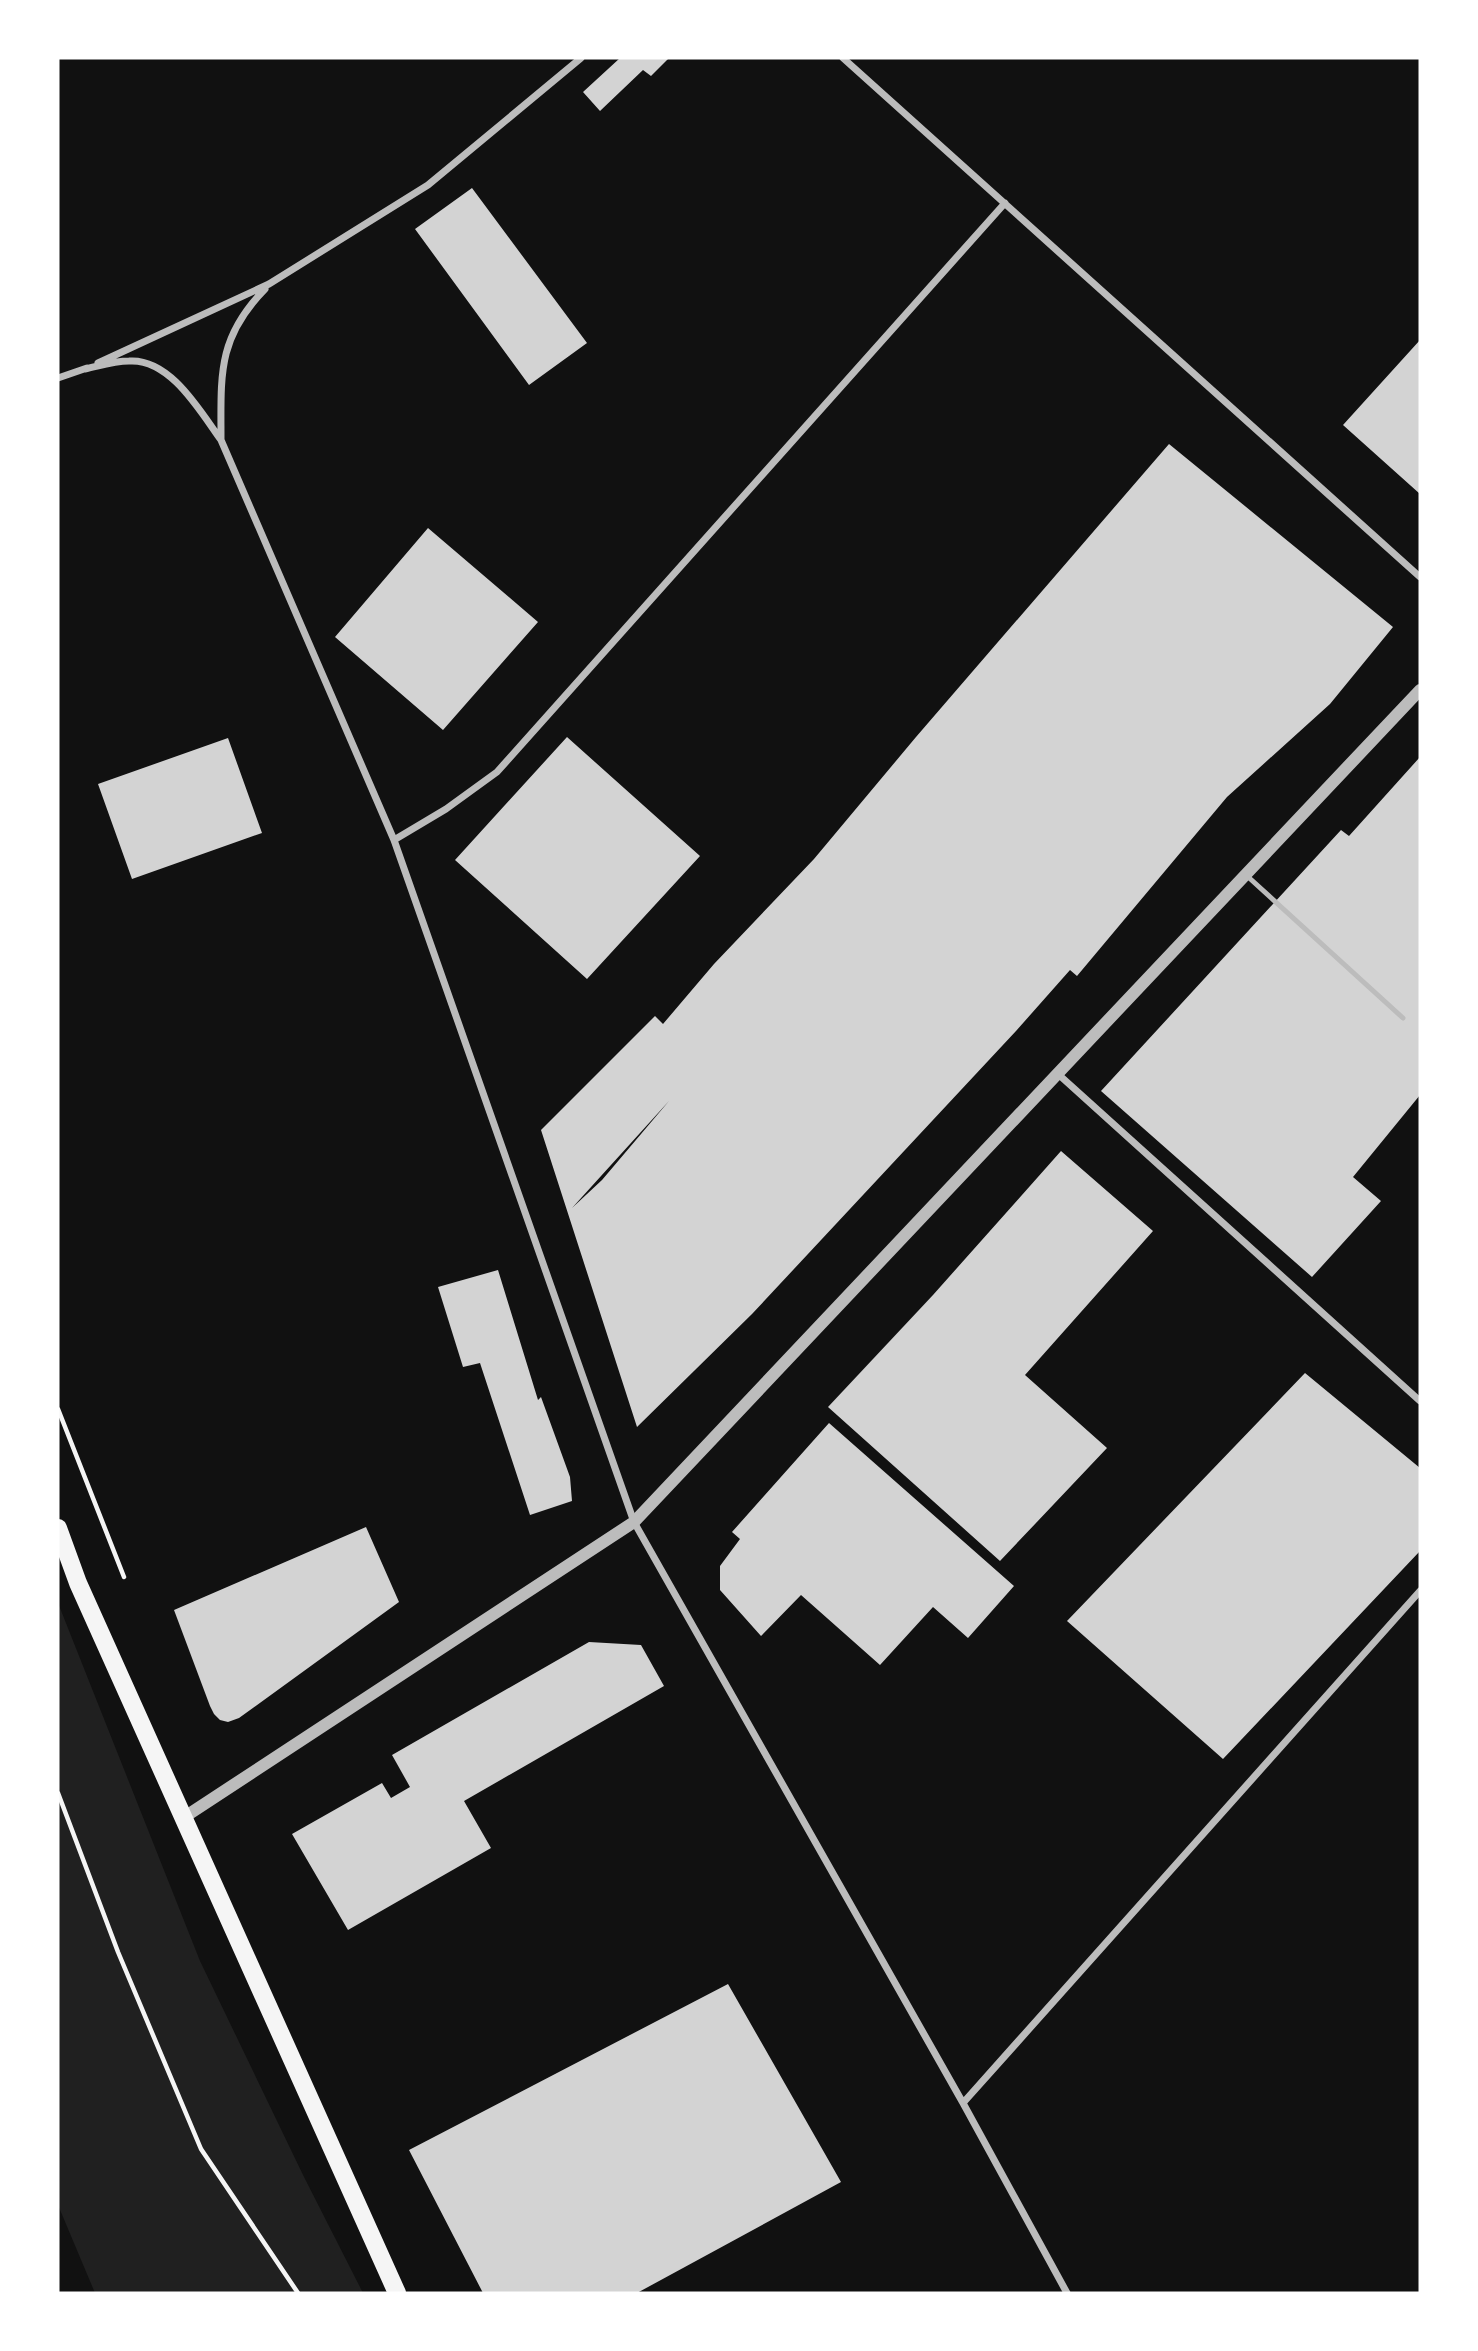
<svg xmlns="http://www.w3.org/2000/svg" width="1478" height="2351" font-family="'Sofia Sans Condensed',sans-serif">
<rect width="100%" height="100%" fill="#111"/>
<path fill="#202020" d="M58,1603L200,1961L304,2177L363,2293H95L58,2205Z"/>
<path fill="#d3d3d3" fill-rule="evenodd" d="M620,58H669L651,76L643,70L600,111L583,92Z
M472,188L587,343L529,385L415,229Z
M1420,340V494L1343,425Z
M1169,444L1393,627L1330,704L1227,797L1077,976L1070,970L1016,1031L752,1314L637,1427L541,1130L655,1016L663,1024L714,964L814,859L916,737ZM669,1101L602,1180L572,1208Z
M428,528L538,622L443,730L335,637Z
M567,737L700,856L587,979L455,860Z
M228,738L262,833L132,879L98,784Z
M1420,757V1095L1353,1177L1381,1201L1312,1277L1101,1091L1341,830L1349,836Z
M1061,1151L1153,1231L1025,1375L1107,1448L1000,1561L828,1407L933,1295Z
M498,1270L538,1400L541,1397L570,1477L572,1501L530,1515L480,1363L463,1367L438,1287Z
M1305,1373L1420,1468V1551L1223,1759L1067,1621Z
M829,1423L1014,1586L968,1638L933,1607L880,1665L801,1595L761,1636L720,1590V1566L740,1539L732,1532Z
M366,1527L399,1602L239,1718L228,1722L220,1720L214,1714L210,1706L174,1610Z
M589,1642L641,1645L664,1686L464,1801L491,1848L348,1930L292,1834L382,1783L391,1798L410,1787L392,1755Z
M728,1984L841,2182L637,2293H483L409,2150Z"/>
<g fill="none" stroke-linecap="round" stroke-linejoin="round">
<path stroke="#f5f5f5" stroke-width="4.5" d="M58,1409L124,1577
M58,1793L118,1952L201,2149L298,2293"/>
<path stroke="#bcbcbc" stroke-width="5" d="M1246,875L1403,1018"/>
<path stroke="#bcbcbc" stroke-width="7" d="M843,58L1420,577
M98,363L269,284L428,185L581,58
M85,369C99,366 114,361 129,361C170,358 200,411 221,440L394,840L634,1522L963,2103L1067,2293
M58,378L87,368
M221,439C221,375 217,338 265,289
M394,840L446,809L497,772L1005,203
M1058,1074L1420,1401
M963,2103L1420,1591"/>
<path stroke="#bcbcbc" stroke-width="12" d="M183,1818L634,1522L1420,690"/>
<path stroke="#f5f5f5" stroke-width="18" d="M58,1528L78,1583L397,2293"/>
</g>
<rect width="1478" height="2351" fill="none" stroke="#ffffff" stroke-width="119"/>
</svg>
